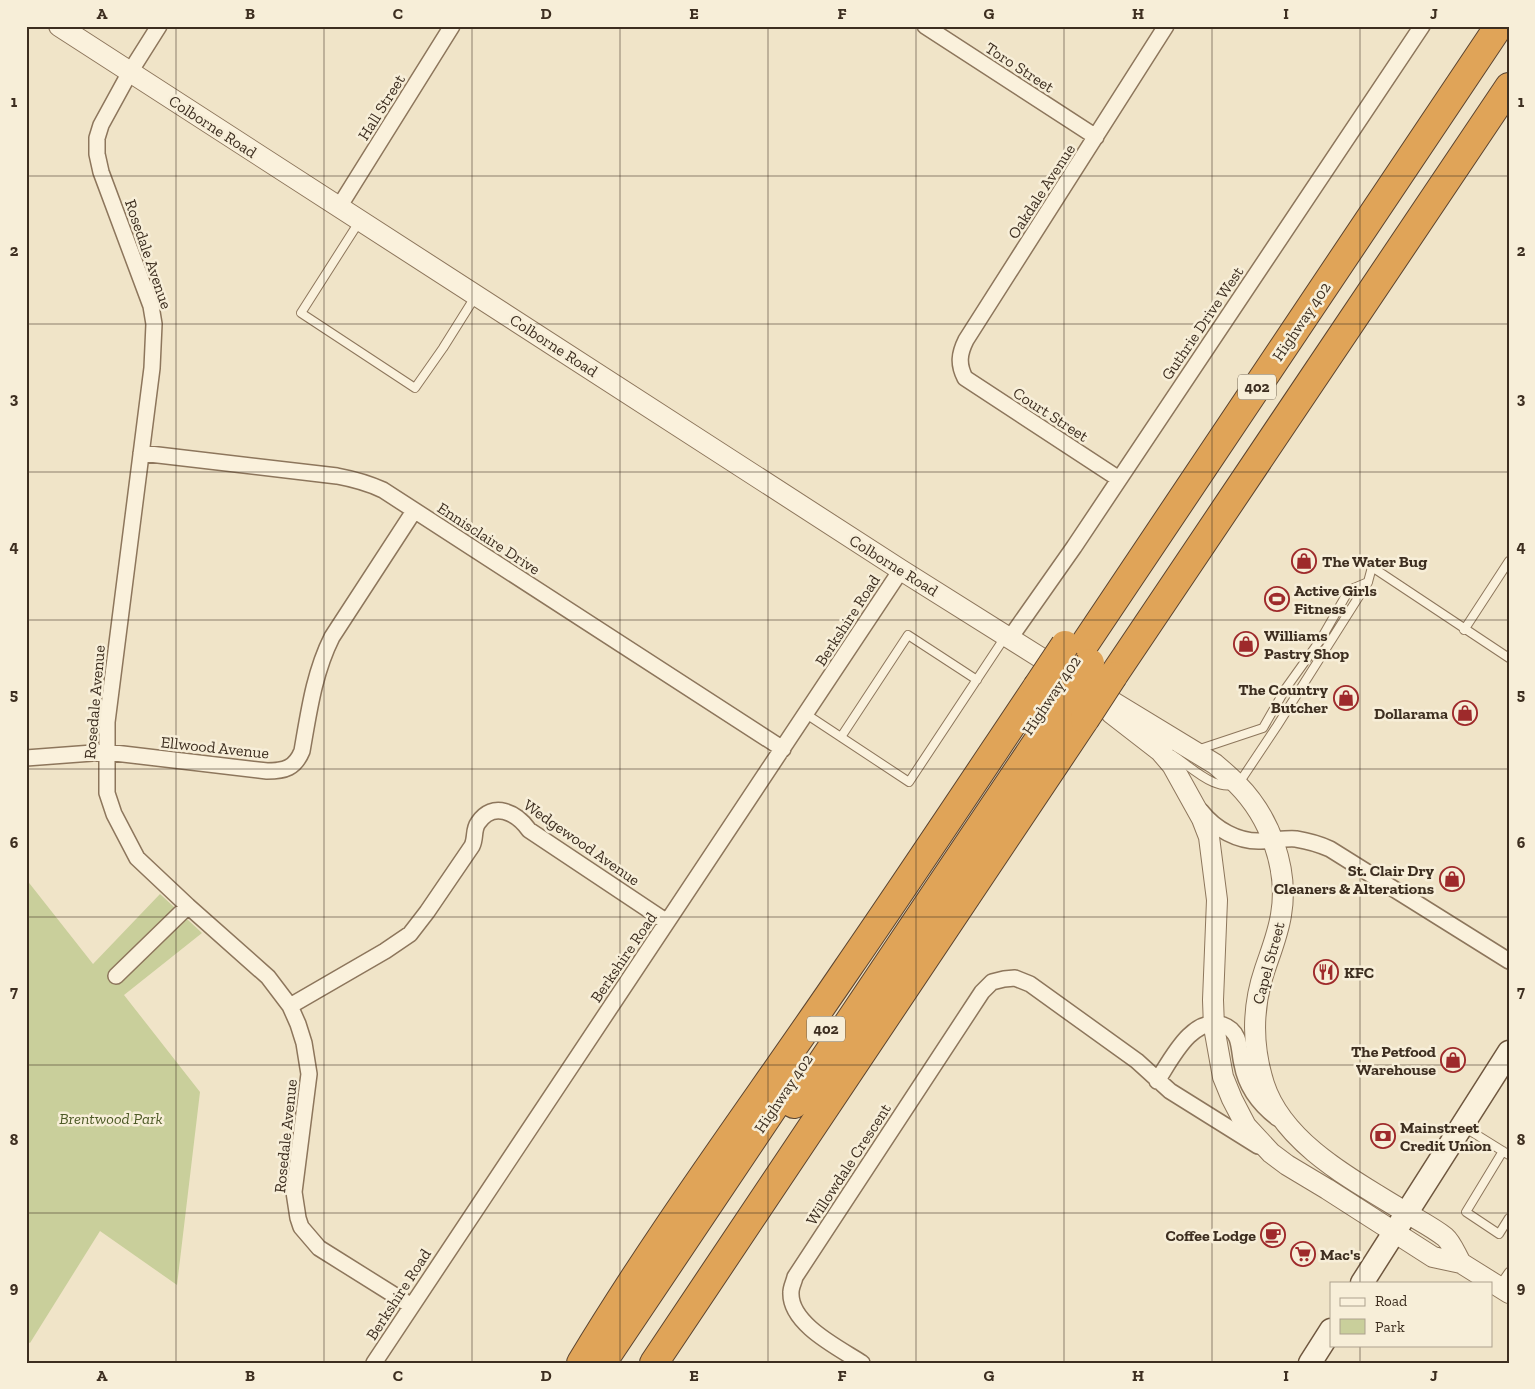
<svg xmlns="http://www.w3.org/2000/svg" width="1535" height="1389" font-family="'Zilla Slab',serif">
<rect width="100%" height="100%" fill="#f0e4c8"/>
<path fill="#c9cf9b" d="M26,879L93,964L160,894L202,933L124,995L200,1092L177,1285L100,1231L30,1343L26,1341Z"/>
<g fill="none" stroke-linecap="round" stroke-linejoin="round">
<defs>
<path id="service" d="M359,222L301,313L415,388L443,348L475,297
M1464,630L1509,561
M806,714L909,782L1005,637
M841,737L908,635L977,680
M1197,750L1263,728L1286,688L1321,639L1349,590L1368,582
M1173,755C1190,766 1221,798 1241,780L1277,726L1368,582L1372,567L1509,658
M1464,1127L1509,1155
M1503,1151L1466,1212L1499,1234L1509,1218
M1500,1285L1509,1272"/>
<path id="minor" d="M159,26L130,72L101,125L97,138V154L101,172L151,306L154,324L152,368L107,722V793L114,814L137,858L188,906L268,977L290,1006L298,1024L304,1043L309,1074L294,1192L298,1218L301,1227L319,1248L410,1305
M925,26L1096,137
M339,207L452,26
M141,453L337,476C353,479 368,483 383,490L783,749
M1119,479L965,378C958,364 959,354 966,340L1166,26
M1010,638L1074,547L1422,26
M26,758L106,752L267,771C285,771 295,768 302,751C309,711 314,673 332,637L414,511
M1201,811C1215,829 1238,842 1261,841C1273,841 1285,838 1296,839C1308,841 1319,844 1330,849L1509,961
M116,976L188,906
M290,1006L385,951L410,934L427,912L472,846C476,838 473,830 478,823C493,800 517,813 529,830L667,922
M1157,1081C1171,1060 1192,1015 1223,1025C1229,1027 1234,1031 1237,1038C1240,1046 1240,1056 1242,1064C1246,1087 1259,1104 1277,1118
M374,1363L901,570
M862,1363C839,1348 789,1324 791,1292C791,1287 794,1282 795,1277L982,992L992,982L1004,979L1015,978L1030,984L1137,1061L1170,1091L1258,1146"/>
<path id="tertiary" d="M59,26L901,570L1049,663L1215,764C1222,770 1230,777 1237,784C1270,817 1289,869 1281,915C1278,934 1271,951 1265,969C1252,1007 1252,1046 1264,1084C1284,1146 1359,1183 1410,1215C1422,1222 1435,1229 1445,1237C1452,1243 1456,1255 1461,1263
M1111,713L1160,751L1172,765L1202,819L1209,837L1217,900L1213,1000L1214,1027L1223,1077L1232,1099L1246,1126L1271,1153L1287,1165L1327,1189L1433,1257L1461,1263L1509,1293"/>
<path id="secondary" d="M1362,1283L1509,1052
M1310,1363L1331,1330"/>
<path id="motorway" d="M1078,654L1499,26
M1113,676L1509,87
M794,1104L1064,702
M581,1363C663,1227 758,1100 847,969C911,876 974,781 1037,687
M602,1363L796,1074
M654,1363L1085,719"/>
</defs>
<use href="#service" stroke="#8d765c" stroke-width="10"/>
<use href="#minor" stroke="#8d765c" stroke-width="18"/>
<use href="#tertiary" stroke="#8d765c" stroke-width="22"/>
<use href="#secondary" stroke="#6f573f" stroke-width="25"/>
<use href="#motorway" stroke="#5b4430" stroke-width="30"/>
<use href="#service" stroke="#faf1dc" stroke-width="8"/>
<use href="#minor" stroke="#faf1dc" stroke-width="15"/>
<use href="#tertiary" stroke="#faf1dc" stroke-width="20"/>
<use href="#secondary" stroke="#faf1dc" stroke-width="22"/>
<use href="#motorway" stroke="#e0a458" stroke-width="28"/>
<defs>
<path id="motorway-bridge" d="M1037,687L1065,645
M1064,702L1090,663
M1085,719L1113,676"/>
</defs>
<use href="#motorway-bridge" stroke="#5b4430" stroke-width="30" stroke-linecap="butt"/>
<use href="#motorway-bridge" stroke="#e0a458" stroke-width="28"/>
</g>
<path fill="none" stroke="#3d2e20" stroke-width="1" stroke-opacity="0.55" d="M176,26V1363M324,26V1363M472,26V1363M620,26V1363M768,26V1363M916,26V1363M1064,26V1363M1212,26V1363M1360,26V1283M26,176H1509M26,324H1509M26,472H1509M26,620H1509M26,769H1509M26,917H1509M26,1065H1509M26,1213H1509M1360,1345V1363"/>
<defs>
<symbol id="shop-ring" viewBox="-11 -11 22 22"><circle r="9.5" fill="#f7eed8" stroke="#9e2a2b" stroke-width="1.5"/><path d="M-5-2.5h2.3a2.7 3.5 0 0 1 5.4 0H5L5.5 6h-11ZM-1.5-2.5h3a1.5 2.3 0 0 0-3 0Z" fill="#9e2a2b"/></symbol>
<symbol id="stadium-ring" viewBox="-11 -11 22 22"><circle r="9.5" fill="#f7eed8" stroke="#9e2a2b" stroke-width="1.5"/><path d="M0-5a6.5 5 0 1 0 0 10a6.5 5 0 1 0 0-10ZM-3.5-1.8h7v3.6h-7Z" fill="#9e2a2b"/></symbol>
<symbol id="restaurant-ring" viewBox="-11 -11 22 22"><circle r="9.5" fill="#f7eed8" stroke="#9e2a2b" stroke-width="1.5"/><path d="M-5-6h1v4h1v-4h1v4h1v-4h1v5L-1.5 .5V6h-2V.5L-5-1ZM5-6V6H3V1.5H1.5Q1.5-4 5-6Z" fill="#9e2a2b"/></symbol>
<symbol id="bank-ring" viewBox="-11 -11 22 22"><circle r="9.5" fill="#f7eed8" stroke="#9e2a2b" stroke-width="1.5"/><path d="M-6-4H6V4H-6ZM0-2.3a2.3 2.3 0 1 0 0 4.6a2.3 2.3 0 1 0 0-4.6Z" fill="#9e2a2b"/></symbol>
<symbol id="cafe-ring" viewBox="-11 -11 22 22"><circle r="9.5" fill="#f7eed8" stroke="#9e2a2b" stroke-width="1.5"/><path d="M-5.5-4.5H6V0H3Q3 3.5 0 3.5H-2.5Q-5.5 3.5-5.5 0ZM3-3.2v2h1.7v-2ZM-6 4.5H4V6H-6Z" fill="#9e2a2b"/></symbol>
<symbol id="supermarket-ring" viewBox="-11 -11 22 22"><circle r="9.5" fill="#f7eed8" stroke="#9e2a2b" stroke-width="1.5"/><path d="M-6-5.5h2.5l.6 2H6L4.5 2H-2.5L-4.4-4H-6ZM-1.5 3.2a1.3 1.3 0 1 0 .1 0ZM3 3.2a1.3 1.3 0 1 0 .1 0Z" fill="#9e2a2b"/></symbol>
</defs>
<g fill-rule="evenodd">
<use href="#shop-ring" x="1290" y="547" width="28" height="28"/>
<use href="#stadium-ring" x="1263" y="585" width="28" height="28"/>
<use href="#shop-ring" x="1232" y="630" width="28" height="28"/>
<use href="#shop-ring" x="1332" y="684" width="28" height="28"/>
<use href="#shop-ring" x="1451" y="699" width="28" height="28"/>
<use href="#shop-ring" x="1438" y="865" width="28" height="28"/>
<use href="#restaurant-ring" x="1312" y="958" width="28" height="28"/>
<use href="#shop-ring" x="1439" y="1046" width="28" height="28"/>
<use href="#bank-ring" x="1369" y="1122" width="28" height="28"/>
<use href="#cafe-ring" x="1259" y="1221" width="28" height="28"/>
<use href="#supermarket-ring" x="1289" y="1240" width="28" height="28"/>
</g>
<g text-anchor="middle" stroke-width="5" stroke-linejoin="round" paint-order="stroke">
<g fill="#f7eed8" stroke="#756857" stroke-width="1">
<rect x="1238" y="374.5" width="38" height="25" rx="4"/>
<rect x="807" y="1016.5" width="38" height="25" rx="4"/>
</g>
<g font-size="15" font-weight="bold" fill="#3d2e20">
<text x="1257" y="392">402</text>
<text x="826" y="1034">402</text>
</g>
<g font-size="16" fill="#3d2e20" stroke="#f7eed8">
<text transform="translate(1020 67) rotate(33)" y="6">Toro Street</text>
<text transform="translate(381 107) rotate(-58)" y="6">Hall Street</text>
<text transform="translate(213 126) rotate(33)" y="6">Colborne Road</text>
<text transform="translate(1041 191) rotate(-57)" y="6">Oakdale Avenue</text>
<text transform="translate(149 254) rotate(71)" y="6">Rosedale Avenue</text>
<text transform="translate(1301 321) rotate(-56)" y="6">Highway 402</text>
<text transform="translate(1202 323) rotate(-56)" y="6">Guthrie Drive West</text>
<text transform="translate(554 345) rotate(33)" y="6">Colborne Road</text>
<text transform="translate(1051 414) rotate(33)" y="6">Court Street</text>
<text transform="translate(489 538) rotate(33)" y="6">Ennisclaire Drive</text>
<text transform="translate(894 565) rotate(32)" y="6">Colborne Road</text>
<text transform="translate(847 620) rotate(-57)" y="6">Berkshire Road</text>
<text transform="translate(1051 695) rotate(-56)" y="6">Highway 402</text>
<text transform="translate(94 702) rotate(-85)" y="6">Rosedale Avenue</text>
<text transform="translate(215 747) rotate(6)" y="6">Ellwood Avenue</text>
<text transform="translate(582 842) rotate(35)" y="6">Wedgewood Avenue</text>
<text transform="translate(623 957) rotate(-56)" y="6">Berkshire Road</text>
<text transform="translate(1268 963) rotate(-75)" y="6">Capel Street</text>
<text transform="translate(783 1093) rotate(-56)" y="6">Highway 402</text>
<text transform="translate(285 1136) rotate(-84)" y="6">Rosedale Avenue</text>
<text transform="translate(848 1164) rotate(-57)" y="6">Willowdale Crescent</text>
<text transform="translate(398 1294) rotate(-57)" y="6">Berkshire Road</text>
</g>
<g font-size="16" font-weight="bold" fill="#3d2e20" stroke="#f7eed8" text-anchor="start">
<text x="1322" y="567">The Water Bug</text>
<text x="1294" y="596">Active Girls<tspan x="1294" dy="18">Fitness</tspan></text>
<text x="1264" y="641">Williams<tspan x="1264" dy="18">Pastry Shop</tspan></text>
<text x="1328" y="695" text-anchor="end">The Country<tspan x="1328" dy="18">Butcher</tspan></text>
<text x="1448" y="719" text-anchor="end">Dollarama</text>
<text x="1434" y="876" text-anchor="end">St. Clair Dry<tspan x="1434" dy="18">Cleaners &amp; Alterations</tspan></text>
<text x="1344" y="978">KFC</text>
<text x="1436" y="1057" text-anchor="end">The Petfood<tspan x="1436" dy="18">Warehouse</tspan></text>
<text x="1400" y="1133">Mainstreet<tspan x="1400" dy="18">Credit Union</tspan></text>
<text x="1256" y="1241" text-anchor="end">Coffee Lodge</text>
<text x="1320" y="1260">Mac's</text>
</g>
<g font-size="16" font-style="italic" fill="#4d5a26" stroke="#f7eed8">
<text x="111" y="1124">Brentwood Park</text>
</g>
</g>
<rect width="1535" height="1389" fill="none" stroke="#f7eed8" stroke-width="55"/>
<rect x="1330" y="1282" width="162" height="65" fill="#f7eed8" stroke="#ada18e"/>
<rect x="1340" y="1298" width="25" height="8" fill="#faf1dc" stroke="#ada18e"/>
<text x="1375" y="1306" font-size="15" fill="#3d2e20">Road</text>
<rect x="1340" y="1319" width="25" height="15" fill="#c9cf9b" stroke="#ada18e"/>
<text x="1375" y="1332" font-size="15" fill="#3d2e20">Park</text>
<rect x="28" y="28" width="1480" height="1334" fill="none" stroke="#3d2e20" stroke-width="2"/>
<g font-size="16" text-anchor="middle" font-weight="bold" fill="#3d2e20">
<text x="102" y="19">A</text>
<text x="250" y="19">B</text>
<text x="398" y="19">C</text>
<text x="546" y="19">D</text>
<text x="694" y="19">E</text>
<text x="842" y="19">F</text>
<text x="989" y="19">G</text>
<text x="1138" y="19">H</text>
<text x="1286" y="19">I</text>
<text x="1434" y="19">J</text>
<text x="14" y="107">1</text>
<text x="1521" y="107">1</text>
<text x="14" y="256">2</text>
<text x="1521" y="256">2</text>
<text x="14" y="404">3</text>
<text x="1521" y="404">3</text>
<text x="14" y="552">4</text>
<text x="1521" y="552">4</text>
<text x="14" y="700">5</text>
<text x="1521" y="700">5</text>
<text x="14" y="848">6</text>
<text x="1521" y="848">6</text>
<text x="14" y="997">7</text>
<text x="1521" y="997">7</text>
<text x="14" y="1145">8</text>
<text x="1521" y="1145">8</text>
<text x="14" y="1293">9</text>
<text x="1521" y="1293">9</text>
<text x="102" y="1381">A</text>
<text x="250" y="1381">B</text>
<text x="398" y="1381">C</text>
<text x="546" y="1381">D</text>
<text x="694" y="1381">E</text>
<text x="842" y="1381">F</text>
<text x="989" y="1381">G</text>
<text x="1138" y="1381">H</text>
<text x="1286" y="1381">I</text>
<text x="1434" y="1381">J</text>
</g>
</svg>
